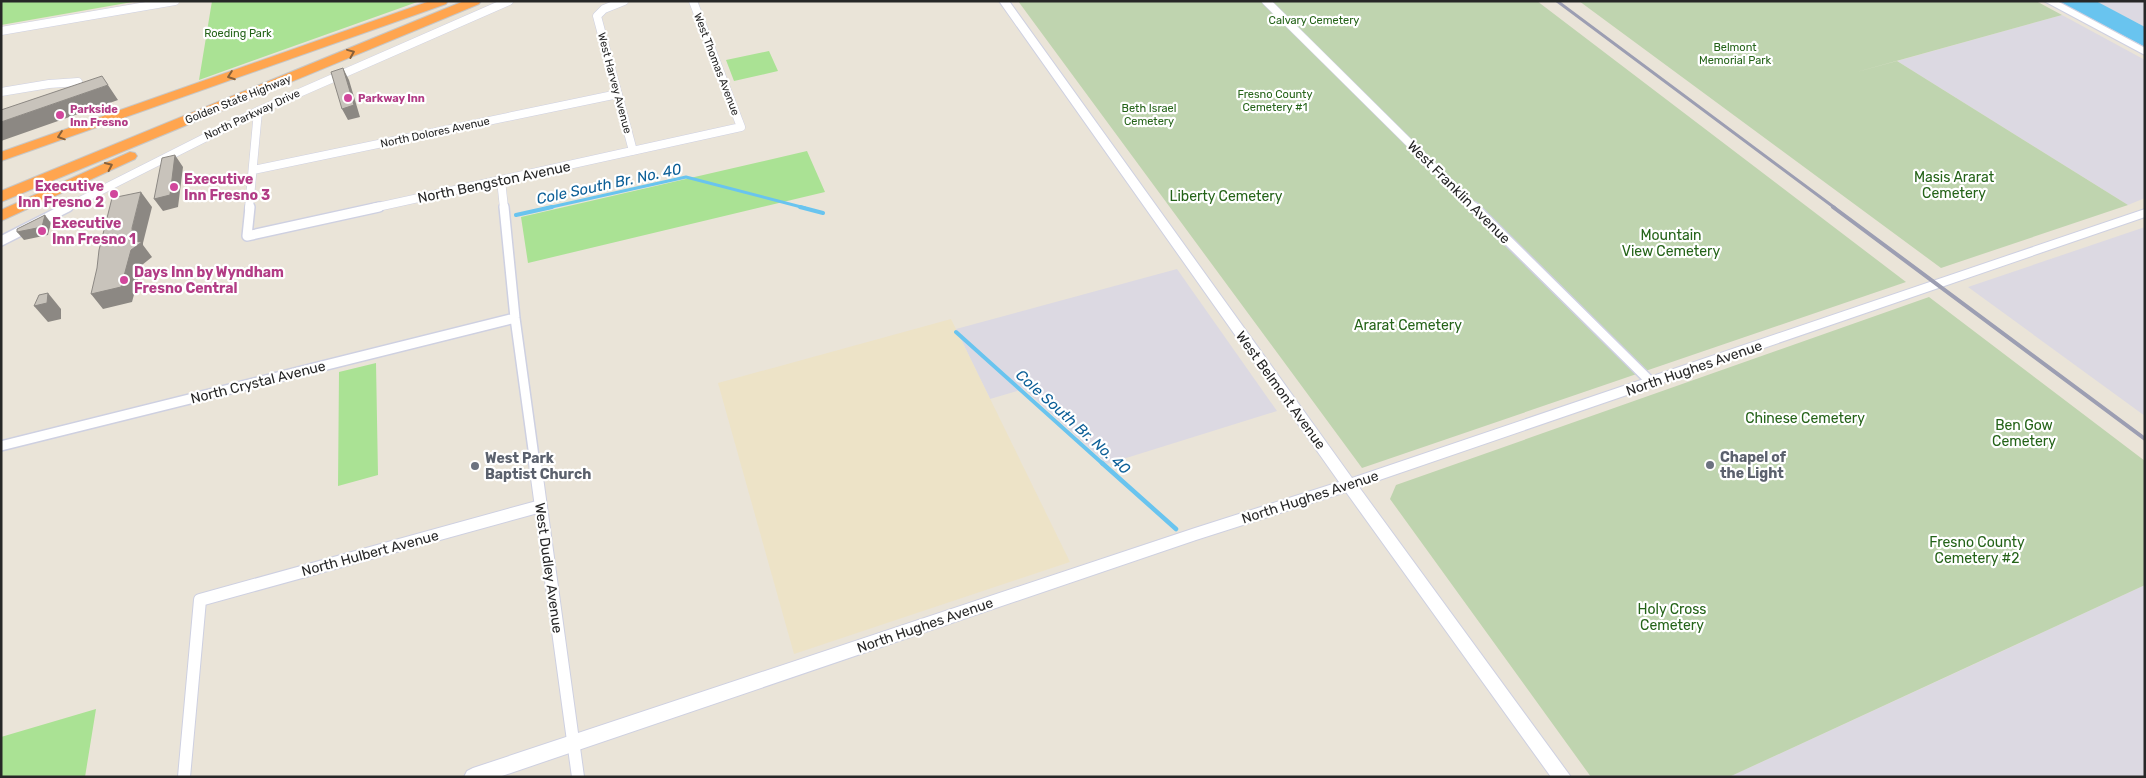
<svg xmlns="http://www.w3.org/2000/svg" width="2146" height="778" font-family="Rubik,sans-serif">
<rect width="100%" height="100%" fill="#eae4d8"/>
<path fill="#dcd9e2" d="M2096,1H2145V27L2099,3Z
M2062,15L2145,60V198L2128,205L1897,61Z
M2145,227V416L1968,287Z
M1177,269L1277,411L1107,464L1024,389L990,399L956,329Z
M2145,585V777H1729L1955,673Z"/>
<path fill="#ede3c7" d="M951,319L1070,562L794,654L718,383Z"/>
<path fill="#aae294" d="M1,1H138L1,25Z
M212,1H420L199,80Z
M769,51L778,71L734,81L726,60Z
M807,151L825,192L528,263L521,217Z
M376,363L378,475L338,486L339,372Z
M96,709L85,777H1V737Z"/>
<path fill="#bfd4af" d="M1018,1H1537L1906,282L1362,468Z
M1579,1H2036L2062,15L1853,73L1897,61L2128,205L1941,268Z
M1929,297L2145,461V585L1729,777H1591L1390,499L1396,485Z"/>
<path fill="#69c4ef" d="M2058,1H2096L2145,27V47Z"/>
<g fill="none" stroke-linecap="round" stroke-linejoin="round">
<path stroke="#69c4ef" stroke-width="3" d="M547,208L686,177L805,208"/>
<path stroke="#69c4ef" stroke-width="4" d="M800,207L823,213
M516,215L552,207
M956,332L1103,464"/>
<path stroke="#69c4ef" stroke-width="4.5" d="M1102,463L1176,529"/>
<defs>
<path id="street-far2" d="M624,1L604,9L597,16L633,151
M1266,1L1475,208
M1,31L175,1
M1,92L49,84L78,82
M253,170L618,94
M501,180L504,208
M66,208L258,111L509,1
M249,208L258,111
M373,208L741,127L693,1"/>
<path id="street-far1" d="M250,207L247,236L379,207
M504,207L515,318L535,464
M1474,207L1652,383
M1,241L68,207
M1,446L515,318"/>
<path id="street" d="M535,463L578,777
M184,777L200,600L541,506"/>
<path id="secondary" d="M999,1H1009L1352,478L2145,209V217L1359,487L1571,777H1551L1346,492L1196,540L499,777H464L467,771L473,768L1195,528L1339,482Z
M2044,1H2057L2145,48V55Z"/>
<path id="highway" d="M430,1H448L446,4L1,161V152Z
M464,1H481L479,4L1,202V191Z
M130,152L135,153L137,156L135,159L1,221V210Z"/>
</defs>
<use href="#street-far2" stroke="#ced0e1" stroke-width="9"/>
<use href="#street-far1" stroke="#ced0e1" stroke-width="12"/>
<use href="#street" stroke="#ced0e1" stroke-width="14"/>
<use href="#secondary" stroke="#ced0e1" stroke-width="2"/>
<use href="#highway" stroke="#c7c7c7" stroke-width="2"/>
<use href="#street-far2" stroke="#fff" stroke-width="8"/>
<use href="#street-far1" stroke="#fff" stroke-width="9"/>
<use href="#street" stroke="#fff" stroke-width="12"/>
<use href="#secondary" fill="#fff" fill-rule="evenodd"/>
<use href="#highway" fill="#ffa54f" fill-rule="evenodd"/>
<path stroke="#9c9eb2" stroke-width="3" d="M1557,1L1835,208"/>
<path stroke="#9c9eb2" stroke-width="4" d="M1833,207L2145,439"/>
</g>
<path fill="#8c8883" d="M343,68L349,80L360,117L348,120L342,109Z
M108,85L118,100L1,141V122Z
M175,155L183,167L178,207L163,211L154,199Z
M141,192L152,207L143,243V245L152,257L142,265L132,302L103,309L91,294L133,241L132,228Z
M45,215L51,223L48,235L24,240L17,232Z
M48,293L61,309V319L48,322L34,306Z"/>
<path fill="#c8c3bb" stroke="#8c8883" d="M343,68L354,105L342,109L331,72Z
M102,76L108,85L1,122V110Z
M175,155L170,195L154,199L162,158Z
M141,192L132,228L133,241L142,242L131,250L121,287L91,294L97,268L99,250L112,198Z
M45,215L42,227L17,232V229Z
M48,293L47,303L34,306L39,295Z"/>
<defs><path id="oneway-chevron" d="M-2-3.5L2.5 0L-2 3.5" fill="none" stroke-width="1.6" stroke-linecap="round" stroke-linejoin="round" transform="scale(1.25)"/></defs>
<g stroke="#886039">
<use href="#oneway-chevron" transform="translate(351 53) rotate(-22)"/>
<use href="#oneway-chevron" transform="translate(231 76) rotate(160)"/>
<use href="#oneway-chevron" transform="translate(61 136) rotate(161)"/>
<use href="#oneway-chevron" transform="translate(109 166) rotate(-25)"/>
</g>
<g fill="#d1479c" stroke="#fff" stroke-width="2">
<circle cx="348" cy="98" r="5"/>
<circle cx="60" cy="115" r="5"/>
<circle cx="174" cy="187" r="5"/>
<circle cx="114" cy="194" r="5"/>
<circle cx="42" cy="231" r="5"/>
<circle cx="124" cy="280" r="5"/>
</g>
<g fill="#6b7280" stroke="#fff" stroke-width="2">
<circle cx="1710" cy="465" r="5"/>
<circle cx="475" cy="466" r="5"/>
</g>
<g text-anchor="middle" stroke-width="4.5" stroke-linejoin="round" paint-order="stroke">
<g font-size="11" fill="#246318" stroke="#fff">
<text x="1314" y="24">Calvary Cemetery</text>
<text x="238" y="37">Roeding Park</text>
<text x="1735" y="51">Belmont<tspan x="1735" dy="13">Memorial Park</tspan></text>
<text x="1275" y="98">Fresno County<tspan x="1275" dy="13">Cemetery #1</tspan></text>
<text x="1149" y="112">Beth Israel<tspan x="1149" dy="13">Cemetery</tspan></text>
</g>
<g font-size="11" fill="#272727" stroke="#fff">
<text transform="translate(717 64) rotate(69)" y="4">West Thomas Avenue</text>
<text transform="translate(615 83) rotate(75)" y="4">West Harvey Avenue</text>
<text transform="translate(238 99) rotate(-22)" y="4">Golden State Highway</text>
<text transform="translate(252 114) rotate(-25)" y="4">North Parkway Drive</text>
<text transform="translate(435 132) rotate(-12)" y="4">North Dolores Avenue</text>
</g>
<g font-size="11" font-weight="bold" fill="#b23c85" stroke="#fff" text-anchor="start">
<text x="358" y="102">Parkway Inn</text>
<text x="70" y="113">Parkside<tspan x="70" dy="13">Inn Fresno</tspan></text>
</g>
<g font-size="14" fill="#246318" stroke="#fff">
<text x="1954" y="182">Masis Ararat<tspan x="1954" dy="16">Cemetery</tspan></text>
<text x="1226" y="201">Liberty Cemetery</text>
<text x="1671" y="240">Mountain<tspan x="1671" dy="16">View Cemetery</tspan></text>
<text x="1408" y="330">Ararat Cemetery</text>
<text x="1805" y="423">Chinese Cemetery</text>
<text x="2024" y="430">Ben Gow<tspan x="2024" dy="16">Cemetery</tspan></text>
<text x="1977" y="547">Fresno County<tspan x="1977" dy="16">Cemetery #2</tspan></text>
<text x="1672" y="614">Holy Cross<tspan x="1672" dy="16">Cemetery</tspan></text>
</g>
<g font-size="14" font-weight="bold" fill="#b23c85" stroke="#fff" text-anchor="start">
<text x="184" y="184">Executive<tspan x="184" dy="16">Inn Fresno 3</tspan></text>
<text x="104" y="191" text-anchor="end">Executive<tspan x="104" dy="16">Inn Fresno 2</tspan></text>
<text x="52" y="228">Executive<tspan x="52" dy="16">Inn Fresno 1</tspan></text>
<text x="134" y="277">Days Inn by Wyndham<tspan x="134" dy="16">Fresno Central</tspan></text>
</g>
<g font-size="14" fill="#272727" stroke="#fff">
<text transform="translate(494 182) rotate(-12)" y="5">North Bengston Avenue</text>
<text transform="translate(1459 192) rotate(45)" y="5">West Franklin Avenue</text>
<text transform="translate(1694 368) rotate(-19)" y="5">North Hughes Avenue</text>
<text transform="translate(258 382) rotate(-14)" y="5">North Crystal Avenue</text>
<text transform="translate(1281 390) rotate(54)" y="5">West Belmont Avenue</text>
<text transform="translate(1310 497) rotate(-18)" y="5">North Hughes Avenue</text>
<text transform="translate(370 553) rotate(-15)" y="5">North Hulbert Avenue</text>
<text transform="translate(549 568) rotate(82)" y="5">West Dudley Avenue</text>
<text transform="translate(925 625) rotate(-19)" y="5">North Hughes Avenue</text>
</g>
<g font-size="14" font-weight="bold" fill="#5b616d" stroke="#fff" text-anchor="start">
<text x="1720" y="462">Chapel of<tspan x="1720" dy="16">the Light</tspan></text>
<text x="485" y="463">West Park<tspan x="485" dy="16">Baptist Church</tspan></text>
</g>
<g font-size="15" font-style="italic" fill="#0c5f97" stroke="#fff">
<text transform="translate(609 184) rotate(-12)" y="5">Cole South Br. No. 40</text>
<text transform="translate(1073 422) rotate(42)" y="5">Cole South Br. No. 40</text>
</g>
</g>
<rect width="2146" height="778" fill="none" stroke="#272727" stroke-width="5"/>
</svg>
